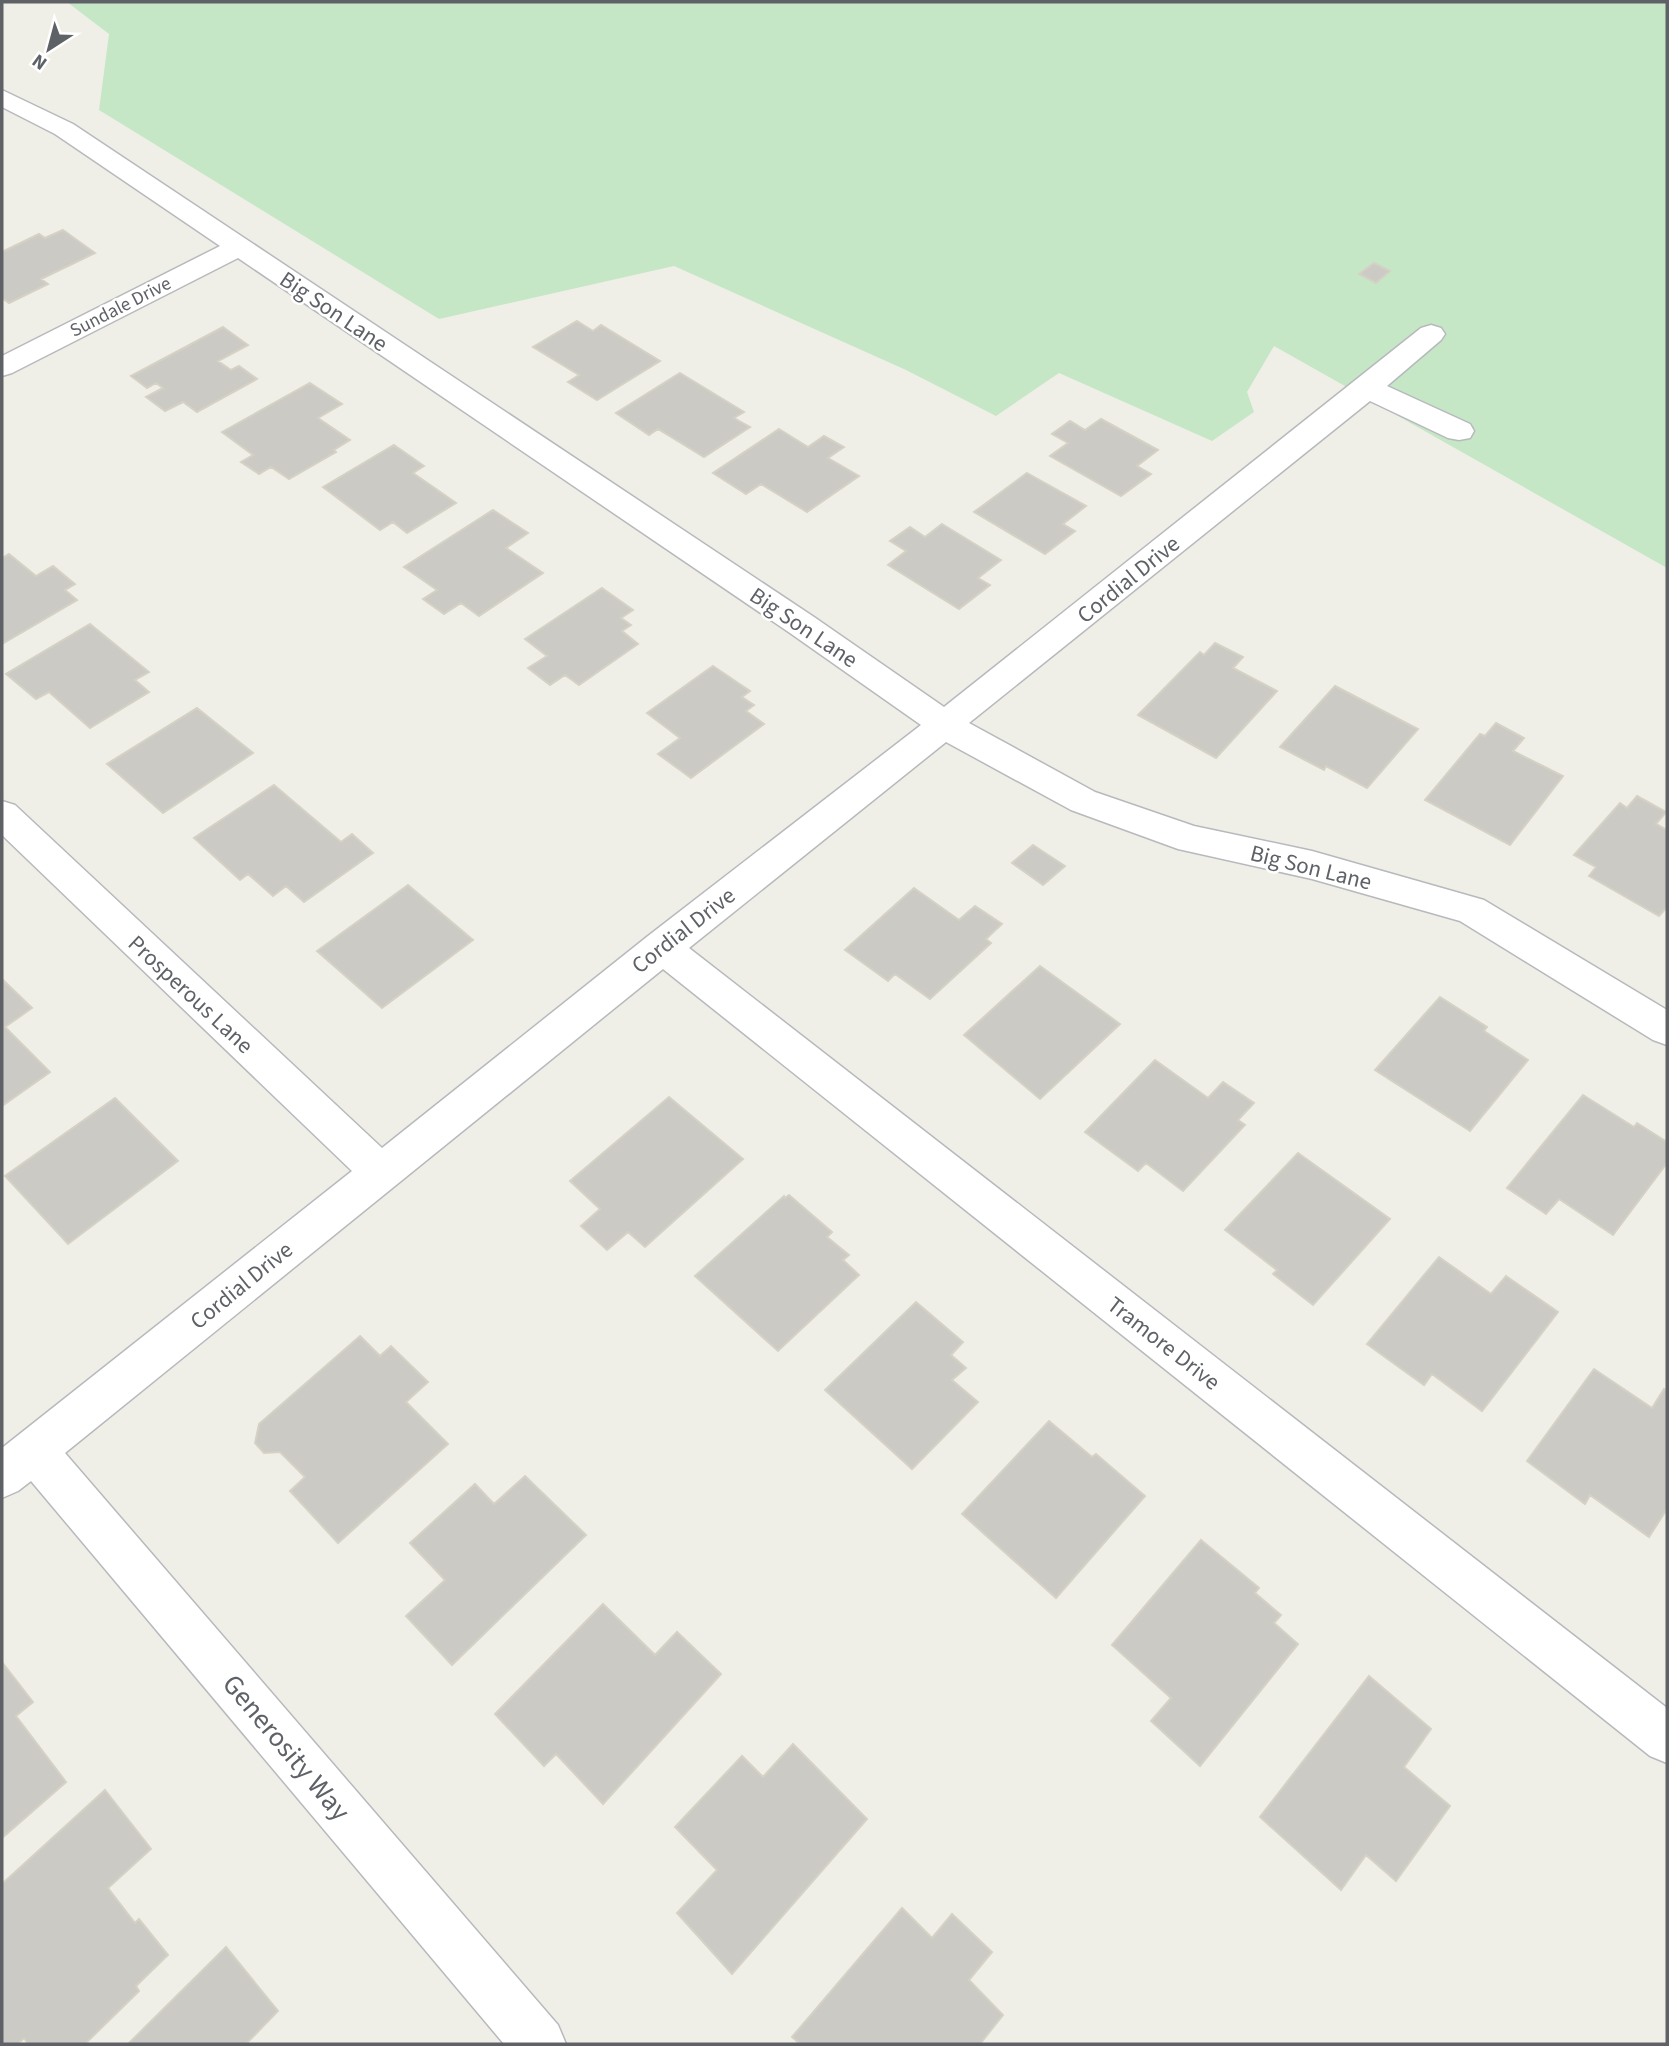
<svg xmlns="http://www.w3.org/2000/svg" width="1669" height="2046" font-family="'Source Sans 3',sans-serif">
<rect width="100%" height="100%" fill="#f0efe7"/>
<path fill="#c5e7c6" d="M67,2H1667V568L1274,346L1247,392L1254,412L1212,441L1059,373L996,416L906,370L674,266L439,319L99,110L109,34Z"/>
<path fill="#cccac4" stroke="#d5d1c5" stroke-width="2" d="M63,230L95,253L41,279L48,284L9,303L2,298V252L39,234L45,238Z
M1374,263L1390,271L1376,283L1359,274Z
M577,321L593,331L601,325L660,361L597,400L568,382L579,375L533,347Z
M223,327L248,345L218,361L231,370L239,366L257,379L197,412L183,402L165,411L146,397L163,388L156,383L147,388L131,376Z
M680,373L744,412L734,418L750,427L704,457L658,429L649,435L616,413Z
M310,383L342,404L318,418L350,440L334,450L336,452L289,479L271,467L259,474L241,462L253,455L222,432Z
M1101,419L1158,450L1137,466L1151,474L1121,496L1050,456L1068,443L1052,434L1070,421L1085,430Z
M779,429L808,447L824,436L844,447L828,458L859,476L807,512L761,484L746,494L713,473Z
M394,445L424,466L413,473L456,503L407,533L393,522L380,530L323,487Z
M1027,473L1086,506L1063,524L1075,531L1045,554L974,512Z
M493,510L528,533L506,548L543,573L479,616L461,603L444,614L423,599L437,590L404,567Z
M942,524L1001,560L978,578L990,585L959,609L888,565L906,551L890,541L910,527L925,537Z
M9,554L36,576L53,566L75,584L65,590L77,600L2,644V558Z
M602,588L633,610L621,618L631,625L622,631L638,644L579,685L565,675L550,685L528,668L547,656L525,639Z
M90,624L149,672L135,680L149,692L90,728L49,692L36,699L6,674Z
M1215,643L1243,657L1233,668L1277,691L1216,758L1138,715L1200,652L1204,655Z
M713,666L750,691L742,697L754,705L746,711L764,724L691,778L658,754L680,738L647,713Z
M1335,686L1418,729L1367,788L1326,766L1324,770L1280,747Z
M197,708L253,753L163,813L107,764Z
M1496,723L1524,738L1513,751L1563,776L1510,845L1425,800L1480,734L1485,736Z
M274,785L341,842L352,834L373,853L304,902L286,886L273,896L248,874L240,880L194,838Z
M1637,796L1666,812L1656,824L1667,830V907L1659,916L1589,876L1596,867L1574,855L1620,803L1627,808Z
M1033,845L1065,866L1043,885L1012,863Z
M408,885L473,940L382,1008L317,951Z
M914,888L959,920L975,906L1002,924L986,939L991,943L930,999L895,974L888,981L845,950Z
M1040,966L1120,1024L1040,1099L964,1035Z
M2,979L32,1008L5,1027L50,1072L2,1106Z
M1440,997L1487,1027L1484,1031L1528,1060L1470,1131L1375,1070Z
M1155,1060L1208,1098L1223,1082L1254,1103L1238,1120L1245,1125L1183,1191L1146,1163L1138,1171L1085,1132Z
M1583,1095L1634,1127L1637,1123L1667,1142V1163L1613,1235L1559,1199L1546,1214L1507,1188Z
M669,1097L743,1159L645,1247L628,1232L607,1250L581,1226L600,1209L570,1181Z
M115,1098L178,1161L68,1244L5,1176Z
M1298,1153L1390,1219L1313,1305L1273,1274L1277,1270L1225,1230Z
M789,1195L832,1232L827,1237L849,1255L843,1260L859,1275L778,1351L695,1276L784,1196L785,1198Z
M1439,1257L1491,1294L1506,1276L1558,1312L1482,1411L1432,1374L1424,1385L1367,1344Z
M916,1302L963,1342L951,1355L966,1368L952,1380L978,1402L912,1469L825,1390Z
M360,1336L380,1356L391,1346L428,1382L406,1402L448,1444L338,1543L290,1491L305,1477L280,1452L264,1453L255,1443L259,1424Z
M1594,1369L1652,1408L1664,1389L1667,1391V1509L1649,1537L1590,1495L1585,1504L1527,1461Z
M1049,1421L1092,1457L1096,1454L1145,1496L1056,1598L962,1514Z
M525,1476L586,1535L452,1665L406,1616L445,1580L410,1543L475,1484L494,1504Z
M1201,1540L1259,1588L1255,1593L1281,1615L1274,1623L1298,1644L1200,1766L1151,1721L1171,1698L1112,1645Z
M603,1604L655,1655L677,1632L721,1674L603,1804L556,1754L544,1766L495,1714Z
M2,1662L33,1702L16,1716L66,1782L2,1838Z
M1369,1676L1431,1729L1404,1767L1450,1806L1396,1881L1366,1855L1341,1890L1260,1817Z
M793,1744L867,1819L732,1974L677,1913L717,1870L675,1827L742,1756L763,1777Z
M105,1790L151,1849L108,1888L135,1923L139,1919L168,1955L136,1986L139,1991L85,2044H28L24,2038L18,2044H2V1884Z
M902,1908L932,1938L952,1914L992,1952L969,1980L1003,2015L980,2044H800L792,2037Z
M226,1947L278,2011L246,2044H128Z"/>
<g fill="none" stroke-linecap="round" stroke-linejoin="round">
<defs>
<path id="street" d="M2,90L73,124L814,617L944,707L1421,328L1431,325L1441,328L1445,334L1441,340L1387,386L1470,424L1474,431L1470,438L1459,440L1448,438L1370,401L969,723L1095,792L1194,826L1312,851L1484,900L1667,1010V1045L1653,1040L1460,921L1312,879L1178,849L1071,810L946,742L689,948L1667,1708V1763L1650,1756L663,969L65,1453L558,2025L566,2044H504L31,1481L18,1491L2,1498V1448L352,1171L2,835V801L15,805L382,1148L648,936L921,725L790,633L238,258L12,373L2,376V356L220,246L55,134L2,107Z"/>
</defs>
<use href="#street" stroke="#b7b9bd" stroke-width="3"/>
<use href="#street" fill="#fff" fill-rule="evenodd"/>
</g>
<g text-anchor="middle" stroke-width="5" stroke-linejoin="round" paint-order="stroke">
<g font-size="19" fill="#5e6267" stroke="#fff">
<text transform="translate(120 306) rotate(-27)" y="7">Sundale Drive</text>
</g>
<g font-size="23" fill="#5e6267" stroke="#fff">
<text transform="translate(334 311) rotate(34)" y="8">Big Son Lane</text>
<text transform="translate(1128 579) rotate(-39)" y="8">Cordial Drive</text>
<text transform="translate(804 627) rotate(34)" y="8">Big Son Lane</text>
<text transform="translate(1311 867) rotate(14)" y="8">Big Son Lane</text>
<text transform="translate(683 930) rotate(-38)" y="8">Cordial Drive</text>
<text transform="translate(191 994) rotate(43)" y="8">Prosperous Lane</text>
<text transform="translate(241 1285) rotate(-39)" y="8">Cordial Drive</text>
<text transform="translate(1164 1343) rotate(38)" y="8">Tramore Drive</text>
</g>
<g font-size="28" fill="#5e6267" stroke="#fff">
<text transform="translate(287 1747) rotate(50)" y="10">Generosity Way</text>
</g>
</g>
<rect width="1669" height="2046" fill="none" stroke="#5e6267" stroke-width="7"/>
<g transform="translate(49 49) rotate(216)" stroke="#ffffff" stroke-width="5" paint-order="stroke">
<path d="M0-5L12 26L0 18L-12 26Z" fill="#5e6267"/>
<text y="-10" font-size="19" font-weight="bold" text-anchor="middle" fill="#5e6267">N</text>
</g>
</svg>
